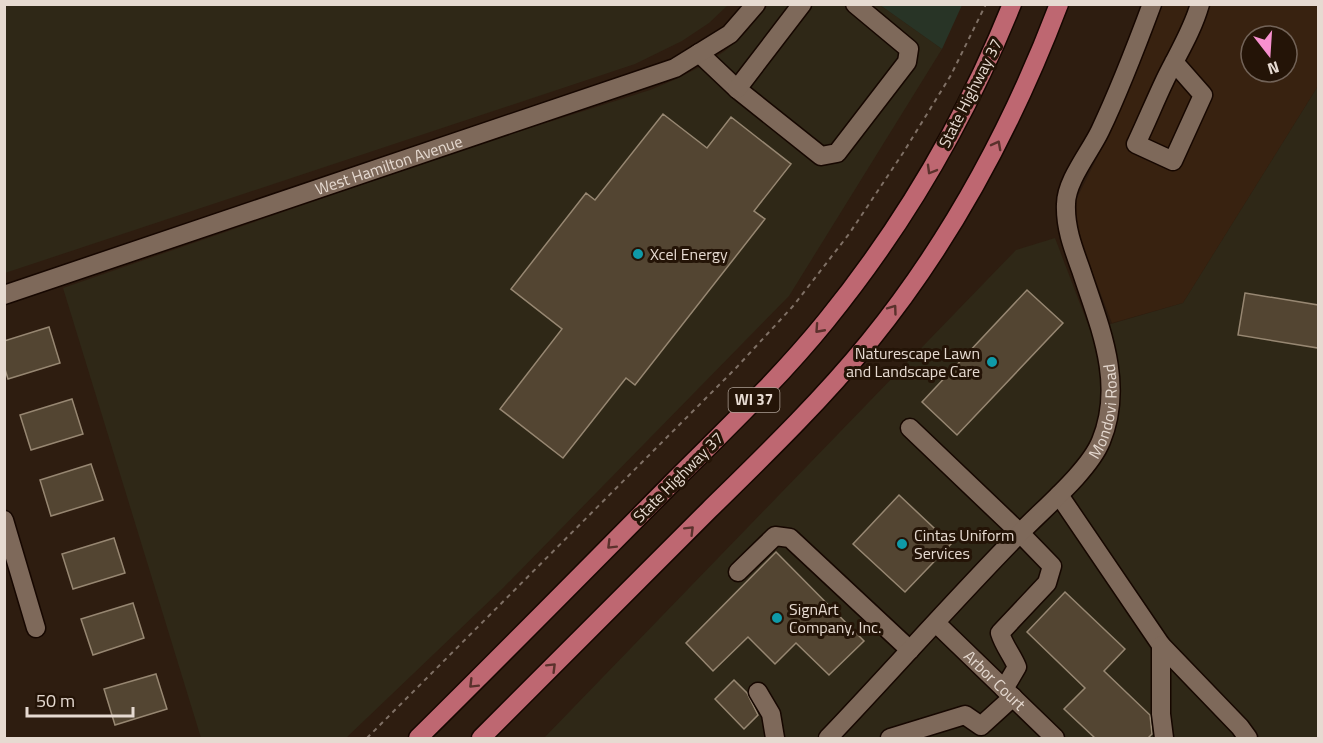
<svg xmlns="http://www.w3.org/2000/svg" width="1323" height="743" font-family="'Titillium Web',sans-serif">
<rect width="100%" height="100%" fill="#2e1d10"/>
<path fill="#382210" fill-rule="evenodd" d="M1162,5H1318V86L1183,303L1112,323L1076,230L1075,202L1115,122L1150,39ZM1251,36H1287V72H1251Z"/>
<path fill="#2f2817" d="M4,5L5,4L728,5L709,23L682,41L635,64L5,273Z
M768,5H880L942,49L789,296L503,588L346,738H201L63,288L489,141L650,90L674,80L700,67L725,51L746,32Z
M1318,86V738H544L1016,250L1055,238L1090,330L1183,303Z"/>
<path fill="#283426" d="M880,5H962L942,49Z"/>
<path fill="#534532" stroke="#978772" stroke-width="1.5" d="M663,114L707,148L731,117L791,164L754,211L765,219L635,385L626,378L563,458L500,409L562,329L511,289L586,193L595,200Z
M1027,290L1063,323L957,435L922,402Z
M1245,293L1318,305V348L1238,335Z
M49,327L60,363L8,379L4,366V341Z
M72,399L83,434L31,450L20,415Z
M91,464L103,500L51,516L40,480Z
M899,495L951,544L905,592L853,544Z
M114,538L125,573L73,589L62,554Z
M776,552L864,641L829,675L796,643L775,664L748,637L713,671L686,643Z
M1065,592L1125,649L1104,671L1150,715L1152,734L1148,738H1095L1064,709L1085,688L1027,632Z
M133,603L144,638L93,655L81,619Z
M156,674L167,709L115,725L104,689Z
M734,680L747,693L758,715L744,729L715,699Z"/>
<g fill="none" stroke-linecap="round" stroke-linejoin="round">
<defs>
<g id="minor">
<path d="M699,53L737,89L821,156L837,153L907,62L909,49L855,4"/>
<path d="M1174,62L1203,95L1173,161L1136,144C1146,123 1155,101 1165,80C1177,55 1192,32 1200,4"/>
<path d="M737,89L802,4"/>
<path id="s1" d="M4,295L675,68L730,34L756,4"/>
<path d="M910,428L1020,533L1052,566L1047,583L1000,633C1004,646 1012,655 1017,667L1004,689"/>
<path d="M1059,495L1161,645V714L1164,738"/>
<path d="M4,520L36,628"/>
<path d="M738,572L775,536L790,538L910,650"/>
<path id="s2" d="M936,623L1055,738"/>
<path d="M1161,645L1240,727L1248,738"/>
<path d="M758,692L771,714L775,738"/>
<path id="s3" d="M828,738C892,671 954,600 1020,533C1043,509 1089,471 1101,441C1125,383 1099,325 1081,270C1073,248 1065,227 1066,204C1066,181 1090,152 1100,131C1120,89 1136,47 1152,4"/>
<path d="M890,738L965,715L981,726L1013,697"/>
</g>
<path id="major" d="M418,738C503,654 587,569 671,484C724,431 779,379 826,321C904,225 966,118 1012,4
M481,738C557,663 633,587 709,510C764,456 820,402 869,342C951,241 1013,125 1059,4"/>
</defs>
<use href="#minor" stroke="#160700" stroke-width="21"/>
<use href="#major" stroke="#160700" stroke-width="21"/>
<path stroke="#7f7065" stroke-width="2" stroke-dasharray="4.5 4.5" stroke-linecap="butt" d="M367,738L736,368L794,305L849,234L903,153L951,75L986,4"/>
<use href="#minor" stroke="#7e695a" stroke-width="18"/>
<use href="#major" stroke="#be6771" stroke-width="18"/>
</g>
<defs><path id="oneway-chevron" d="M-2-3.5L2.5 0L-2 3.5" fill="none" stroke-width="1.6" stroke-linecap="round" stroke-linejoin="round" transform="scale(1.5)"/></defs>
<g stroke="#5a312c">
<use href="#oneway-chevron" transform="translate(997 145) rotate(-62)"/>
<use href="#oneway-chevron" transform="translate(931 170) rotate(120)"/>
<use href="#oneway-chevron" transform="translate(893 309) rotate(-54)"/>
<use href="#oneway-chevron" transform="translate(819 329) rotate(132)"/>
<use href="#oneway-chevron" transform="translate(690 530) rotate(-45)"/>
<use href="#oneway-chevron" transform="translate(611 545) rotate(135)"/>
<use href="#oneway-chevron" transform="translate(552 667) rotate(-45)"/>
<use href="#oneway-chevron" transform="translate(473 684) rotate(135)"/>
</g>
<g fill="#0f9aa8" stroke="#241407" stroke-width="2">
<circle cx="638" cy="254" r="6"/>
<circle cx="992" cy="362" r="6"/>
<circle cx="902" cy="544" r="6"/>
<circle cx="777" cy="618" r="6"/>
</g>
<g text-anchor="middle" stroke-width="6" stroke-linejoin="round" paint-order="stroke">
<rect fill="#241407" stroke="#ac9f94" stroke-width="1.5" x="728.5" y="388" width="51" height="24" rx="4.5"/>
<g font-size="15" font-weight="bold" fill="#e6dad1">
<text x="754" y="405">WI 37</text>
</g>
<g font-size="16" fill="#e6dad1" stroke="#241407">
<text transform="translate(970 93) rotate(-63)" y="6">State Highway 37</text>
<text dy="6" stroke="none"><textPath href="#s1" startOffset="406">West Hamilton Avenue</textPath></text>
<text dy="6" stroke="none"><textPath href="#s3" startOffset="434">Mondovi Road</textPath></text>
<text transform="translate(678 477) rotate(-45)" y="6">State Highway 37</text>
<text dy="6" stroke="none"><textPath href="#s2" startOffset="82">Arbor Court</textPath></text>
</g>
<g font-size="16" fill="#e6dad1" stroke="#241407" text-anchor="start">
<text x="650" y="260">Xcel Energy</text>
<text x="980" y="359" text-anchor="end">Naturescape Lawn<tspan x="980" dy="18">and Landscape Care</tspan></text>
<text x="914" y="541">Cintas Uniform<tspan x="914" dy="18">Services</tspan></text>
<text x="789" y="615">SignArt<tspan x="789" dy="18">Company, Inc.</tspan></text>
</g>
</g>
<rect width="1323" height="743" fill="none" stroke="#e6dad1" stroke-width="12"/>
<g transform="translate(1269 54) rotate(163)"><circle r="28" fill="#241407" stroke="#726358" stroke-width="1.5"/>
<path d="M0-4.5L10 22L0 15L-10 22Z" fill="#f790cf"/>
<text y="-9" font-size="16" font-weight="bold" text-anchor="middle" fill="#e6dad1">N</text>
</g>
<path d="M27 707v9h106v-9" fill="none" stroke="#e6dad1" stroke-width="3"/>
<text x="36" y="707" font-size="18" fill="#e6dad1" stroke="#241407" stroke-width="4.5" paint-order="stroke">50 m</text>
</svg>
